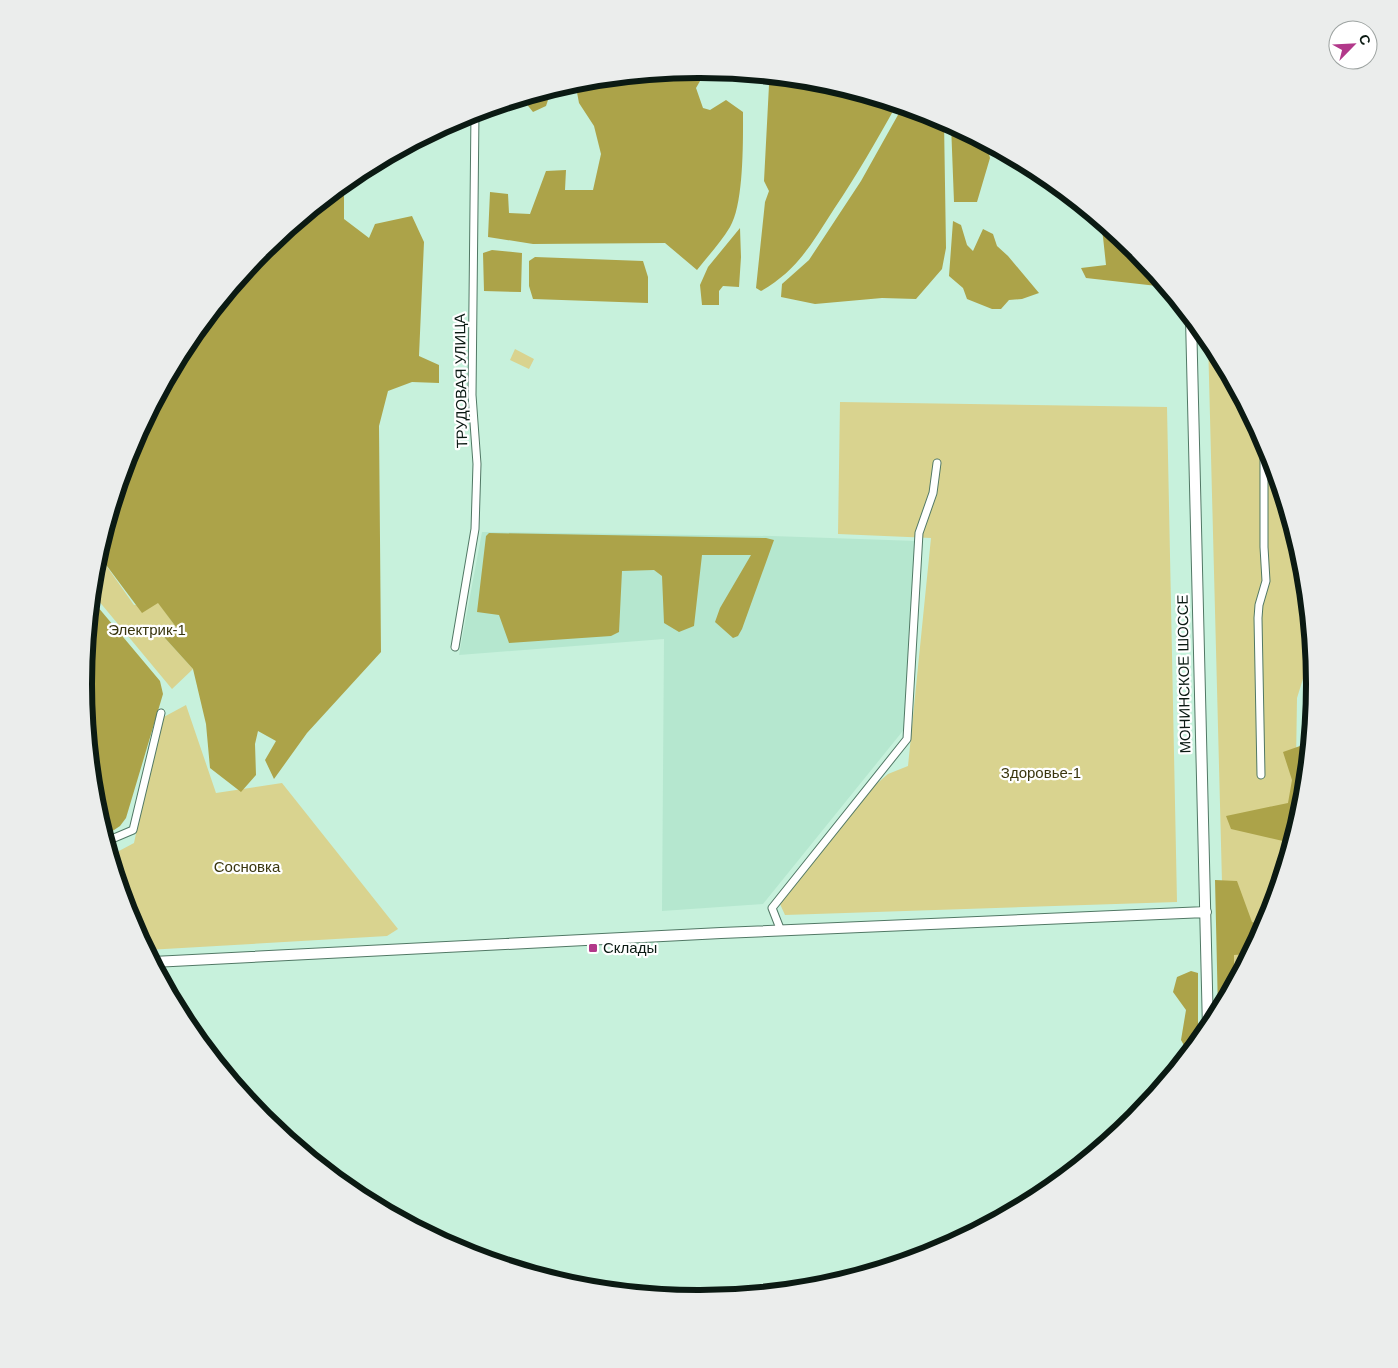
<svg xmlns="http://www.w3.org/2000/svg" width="1398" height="1368" font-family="Arial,sans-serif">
<rect width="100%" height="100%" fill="#c7f1dc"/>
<path fill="#b5e7cf" d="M482,532L772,536L917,541L906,727L763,904L662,911L664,639L459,655Z"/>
<path fill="#d9d38f" d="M1208,339L1268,449L1302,564L1311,653L1297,698L1295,829L1267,920L1225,999Z
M515,349L534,359L529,369L510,360Z
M840,402L1167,407L1177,902L785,915L780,904L874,786L888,774L908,766L931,538L838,534Z
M98,554L134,605L158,602L176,627L164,637L193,669L172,689L93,594L96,564Z
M186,705L216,793L282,783L398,929L387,936L147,950L130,919L113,860L119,851L134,843L160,719Z"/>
<path fill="#aca349" d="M699,69H707L696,88L703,108L710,110L726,100L743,112C743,140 744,204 730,227C721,242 708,256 697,270L665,243L533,244L488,237L490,192L508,194L509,213L530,214L546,171L566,170L565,190H593L601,154L594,126L579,103L575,82L550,94L546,106L533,112L525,102L513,100L579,81Z
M783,77L819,81L897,104C877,140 857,175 834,209C812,243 798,270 761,291L756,288L765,202L769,191L764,181L769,85Z
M903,106L935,116L944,121L946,248L942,269L916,299L882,298L815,304L781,297L782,284L809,260L861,181Z
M951,124L986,143L990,158L977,202H954Z
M344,183V219L369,238L375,224L412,216L424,242L419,356L439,365V383L412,382L388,391L379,426L381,652L307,733L274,779L265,760L276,741L258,731L255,744L256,775L241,792L210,768L206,724L193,669L164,637L176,627L158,603L142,613L98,554L131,448L188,342L264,249Z
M1099,220L1134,249L1166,287L1086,278L1081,268L1106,265L1103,237Z
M953,221L961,225L967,245L973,251L983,229L993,234L997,246L1008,256L1039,293L1022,299L1009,300L1001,309H992L967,299L963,288L949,276Z
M740,228L741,257L739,287L723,286L719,291V305H702L700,285L708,267Z
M492,250L522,253L521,292L484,291L483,253Z
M535,257L643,261L648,277V303L533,299L529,286V261Z
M489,533L766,538L774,540L742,629L738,636L733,638L715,622L720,608L751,555H702L694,626L679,632L664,623L662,576L654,570L622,571L619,632L611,636L509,643L499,615L477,612L486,536Z
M92,600L160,681L163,694L126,818L120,826L105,836L96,804L84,684Z
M1300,746L1307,756L1302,804L1284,865L1283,841L1231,829L1226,816L1288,803L1292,780L1283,752Z
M1215,880L1237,881L1252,922L1264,926L1256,941L1253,939L1255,943L1249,954L1234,955V982L1218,1011Z
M1191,971L1198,973V1041L1182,1061L1186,1049L1181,1040L1186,1010L1173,992L1177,977Z"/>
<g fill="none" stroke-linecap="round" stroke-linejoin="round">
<defs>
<path id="minor" d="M455,647L475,529L477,464L472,395L475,112
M1261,775L1258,618L1259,605L1266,581L1264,547V442
M107,841L133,830L161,713
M781,931L772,908L907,739L919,533L933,493L937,463"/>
<path id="secondary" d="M1191,318L1208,1029
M153,962L721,933L1206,912"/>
</defs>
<use href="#minor" stroke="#517865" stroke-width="9"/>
<use href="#secondary" stroke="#517865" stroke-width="12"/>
<use href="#minor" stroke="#fff" stroke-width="7"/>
<use href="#secondary" stroke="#fff" stroke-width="10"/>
</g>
<rect fill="#b2388a" stroke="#fff" stroke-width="2" x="588" y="943" width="10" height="10" rx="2.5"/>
<g text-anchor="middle" stroke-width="4.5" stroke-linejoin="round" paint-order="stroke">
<g font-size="15" fill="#0b1a13" stroke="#fff">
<text transform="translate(461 381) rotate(-91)" y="5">ТРУДОВАЯ УЛИЦА</text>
<text transform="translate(1184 674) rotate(-91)" y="5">МОНИНСКОЕ ШОССЕ</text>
</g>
<g font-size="15" fill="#3a360f" stroke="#fff">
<text x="147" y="635">Электрик-1</text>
<text x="1041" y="778">Здоровье-1</text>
<text x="247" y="872">Сосновка</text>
</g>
<g font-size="15" fill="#0b1a13" stroke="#fff" text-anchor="start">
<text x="603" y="953">Склады</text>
</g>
</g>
<path d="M0 0H1398V1368H0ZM698 78H700A606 606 0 0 1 1306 684V684A606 606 0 0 1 700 1290H698A606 606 0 0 1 92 684V684A606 606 0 0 1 698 78Z" fill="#ebedec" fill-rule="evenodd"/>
<path fill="none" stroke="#0b1a13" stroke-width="6" d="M698 78H700A606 606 0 0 1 1306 684V684A606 606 0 0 1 700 1290H698A606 606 0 0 1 92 684V684A606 606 0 0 1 698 78Z"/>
<g transform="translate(1353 45) rotate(66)"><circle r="24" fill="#ffffff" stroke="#9da3a1"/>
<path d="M0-4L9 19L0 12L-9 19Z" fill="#b2388a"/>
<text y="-8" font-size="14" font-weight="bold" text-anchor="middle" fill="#0b1a13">С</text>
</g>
</svg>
